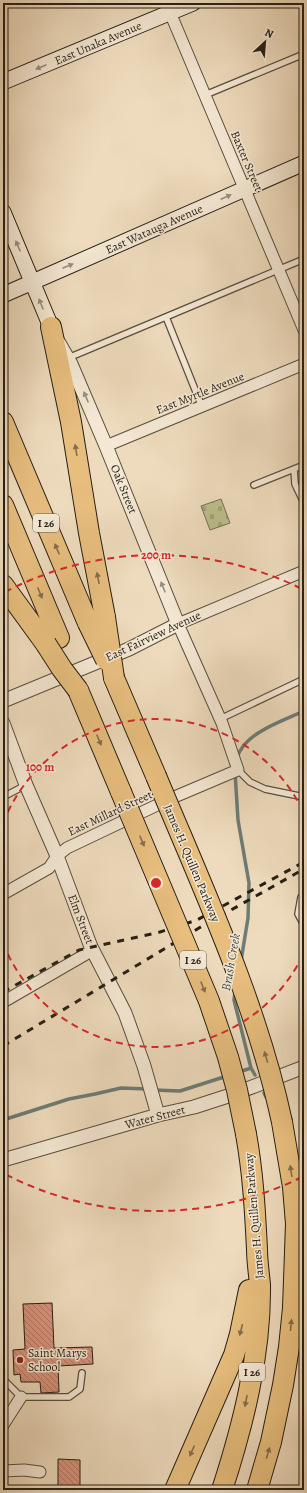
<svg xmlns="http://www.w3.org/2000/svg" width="307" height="1493" font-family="Alegreya,serif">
<defs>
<pattern id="cemetery-stones" width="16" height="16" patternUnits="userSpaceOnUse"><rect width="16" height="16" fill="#bcbf8e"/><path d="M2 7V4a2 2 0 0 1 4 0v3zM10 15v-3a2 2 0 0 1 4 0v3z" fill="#a1a47a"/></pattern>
<pattern id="building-back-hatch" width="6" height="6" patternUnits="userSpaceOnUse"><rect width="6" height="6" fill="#d7937d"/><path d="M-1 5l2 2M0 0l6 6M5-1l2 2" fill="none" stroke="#ae7765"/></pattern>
</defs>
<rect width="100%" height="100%" fill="#eedbbd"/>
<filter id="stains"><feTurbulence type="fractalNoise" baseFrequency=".005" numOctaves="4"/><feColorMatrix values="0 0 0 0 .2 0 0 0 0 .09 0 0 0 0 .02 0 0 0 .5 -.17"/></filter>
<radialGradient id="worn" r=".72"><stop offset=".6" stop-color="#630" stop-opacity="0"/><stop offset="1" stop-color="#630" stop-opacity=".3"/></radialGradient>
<path fill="url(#cemetery-stones)" stroke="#716f52" d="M221,499L230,523L210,530L201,506Z"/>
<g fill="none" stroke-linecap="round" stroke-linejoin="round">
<path stroke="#6c7c76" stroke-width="3.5" d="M237,758C244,733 282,721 304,711
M235,772L238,820L249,883L248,918L241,961
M235,992L234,1000L251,1068L255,1075
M239,1072L251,1068
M154,1090L180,1091L227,1076
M264,1093L266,1097
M3,1120L69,1099L95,1094L121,1088L148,1089
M296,1156L304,1169"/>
</g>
<path fill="url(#building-back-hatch)" stroke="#261f15" d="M52,1303L54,1348L92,1347L93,1364L58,1366L59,1392L41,1393L40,1382H21L20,1374L14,1375L13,1350L25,1349L23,1304Z
M58,1459L80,1460V1490H58Z"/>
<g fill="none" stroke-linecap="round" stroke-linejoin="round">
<defs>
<path id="service" d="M205,95L304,54
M166,317L202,407
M68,358L304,259
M294,469L295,484L304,503
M254,485L304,465
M220,719L304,679
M238,770L250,782L265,789L304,797
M3,797L26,785
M304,895L301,897L298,914L304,925
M3,1379L21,1397H69L80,1389L82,1373"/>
<path id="minor" d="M166,3L304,330
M106,446L304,364
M3,894L49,868L57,856L67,848L172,798L238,770L222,723L178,624L304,571
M3,1002L93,950
M3,1425L21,1397
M3,1471L24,1470L40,1472"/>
<path id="tertiary" d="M3,701L129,649L178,624L106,446L71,364L59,343
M3,723L26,785L57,856L91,947L125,1013L144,1066L158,1115
M3,1160L158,1115L194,1107L231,1095L304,1067"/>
<path id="secondary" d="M3,82L193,3
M3,212L51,327
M3,295L304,163"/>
<path id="motorway" d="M51,327L71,422L89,533L105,617
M3,422L88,623
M3,505L59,638
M3,585L46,644
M114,678L156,776
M78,690L121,792
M175,1490L234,1355L240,1334L249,1290
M222,1490C243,1425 261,1355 260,1285C259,1273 257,1261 257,1249C255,1210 253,1173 246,1134
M257,1490L271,1442L283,1385L289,1347L293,1308L296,1224L293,1187L282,1122"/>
</defs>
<use href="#service" stroke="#584e3f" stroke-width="8"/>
<use href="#minor" stroke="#584e3f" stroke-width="13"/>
<use href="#tertiary" stroke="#584e3f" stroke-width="15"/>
<use href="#secondary" stroke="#261f15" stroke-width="17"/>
<use href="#motorway" stroke="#261f15" stroke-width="22"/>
<use href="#service" stroke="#f4e8d4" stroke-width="5.5"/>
<use href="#minor" stroke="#f4e8d4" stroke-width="11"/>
<use href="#tertiary" stroke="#f4e8d4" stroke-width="13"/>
<use href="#secondary" stroke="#f4e8d4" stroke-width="15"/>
<use href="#motorway" stroke="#e7be7e" stroke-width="20"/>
<path stroke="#261f15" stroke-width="3" stroke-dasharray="7 7" stroke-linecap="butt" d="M3,992L79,950L160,932L197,920L304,862
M3,1046L199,928L304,869"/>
<defs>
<path id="motorway-bridge" d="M105,617L114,678
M88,623L106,660
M46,644L62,669L78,690
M156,776C203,889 256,1001 282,1122
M121,792L209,1001L228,1057L237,1090L246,1134"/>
</defs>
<use href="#motorway-bridge" stroke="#261f15" stroke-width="22" stroke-linecap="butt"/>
<use href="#motorway-bridge" stroke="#e7be7e" stroke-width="20"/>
</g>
<defs><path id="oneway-solid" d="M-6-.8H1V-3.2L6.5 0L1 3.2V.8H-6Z"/></defs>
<g fill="#978e7e">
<use href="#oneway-solid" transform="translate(41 67) rotate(157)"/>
<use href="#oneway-solid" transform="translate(226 197) rotate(-24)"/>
<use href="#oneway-solid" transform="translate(18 246) rotate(-113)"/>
<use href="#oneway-solid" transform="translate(68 266) rotate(-23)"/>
<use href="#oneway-solid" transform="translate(41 304) rotate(-112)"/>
<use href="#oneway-solid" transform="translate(86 397) rotate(-113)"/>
<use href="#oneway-solid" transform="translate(163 587) rotate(-112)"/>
</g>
<g fill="#866e4a">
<use href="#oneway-solid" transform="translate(76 450) rotate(-99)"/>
<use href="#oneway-solid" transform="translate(57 549) rotate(-113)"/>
<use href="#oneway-solid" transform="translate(98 578) rotate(-101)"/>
<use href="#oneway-solid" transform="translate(40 593) rotate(67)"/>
<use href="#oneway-solid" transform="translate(99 740) rotate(67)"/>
<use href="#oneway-solid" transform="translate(142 841) rotate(67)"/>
<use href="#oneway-solid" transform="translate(203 987) rotate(68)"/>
<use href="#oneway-solid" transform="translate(266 1057) rotate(-106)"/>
<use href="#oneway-solid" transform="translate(291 1171) rotate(-99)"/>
<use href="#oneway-solid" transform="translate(291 1325) rotate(-85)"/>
<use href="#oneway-solid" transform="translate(241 1330) rotate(104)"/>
<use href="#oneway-solid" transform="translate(246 1401) rotate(101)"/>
<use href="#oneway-solid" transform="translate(192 1451) rotate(114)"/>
<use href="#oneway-solid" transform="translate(268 1453) rotate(-74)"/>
</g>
<g fill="none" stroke="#d62828" stroke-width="2" stroke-dasharray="7 5">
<path d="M303 955A164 164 0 0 1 3 943M3 823A164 164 0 0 1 303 811"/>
<path d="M302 1177A328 328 0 0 1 5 1174M5 592A328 328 0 0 1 302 589"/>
</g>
<circle fill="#8f2418" stroke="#f4e8d4" stroke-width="1.5" cx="20" cy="1360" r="4"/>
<g text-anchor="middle" stroke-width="3" stroke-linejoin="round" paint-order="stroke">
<g fill="#f4e8d4" stroke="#645b4e" stroke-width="1">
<rect x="33" y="514" width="26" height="18" rx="3"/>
<rect x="180" y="951" width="26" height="18" rx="3"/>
<rect x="239" y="1363" width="26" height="18" rx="3"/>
</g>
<g font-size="11" font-weight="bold" fill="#261f15">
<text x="46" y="527">I 26</text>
<text x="193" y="964">I 26</text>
<text x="252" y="1376">I 26</text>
</g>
<g font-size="12" fill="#261f15" stroke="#f4e8d4">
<text transform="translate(98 43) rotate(-23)" y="4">East Unaka Avenue</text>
<text transform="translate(247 161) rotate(67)" y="4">Baxter Street</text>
<text transform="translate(154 229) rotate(-24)" y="4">East Watauga Avenue</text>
<text transform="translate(200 393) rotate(-22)" y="4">East Myrtle Avenue</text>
<text transform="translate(124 489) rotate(68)" y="4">Oak Street</text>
<text transform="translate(153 636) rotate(-25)" y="4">East Fairview Avenue</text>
<text transform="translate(110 813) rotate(-25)" y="4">East Millard Street</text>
<text transform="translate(192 863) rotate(67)" y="4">James H. Quillen Parkway</text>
<text transform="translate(81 919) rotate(69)" y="4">Elm Street</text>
<text transform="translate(155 1117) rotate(-15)" y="4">Water Street</text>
<text transform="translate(254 1216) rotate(-95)" y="4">James H. Quillen Parkway</text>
</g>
<g font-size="12" fill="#261f15" stroke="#f4e8d4" text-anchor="start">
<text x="28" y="1357">Saint Marys<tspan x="28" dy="14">School</tspan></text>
</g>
<g font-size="13" font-style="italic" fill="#494e45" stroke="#f4e8d4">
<text transform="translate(230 962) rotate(-80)" y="5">Brush Creek</text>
</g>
</g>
<circle cx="156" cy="883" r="6" fill="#d62828" stroke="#f4e8d4" stroke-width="2"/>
<g font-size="12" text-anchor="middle" font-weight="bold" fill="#d62828" stroke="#f4e8d4" stroke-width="3" stroke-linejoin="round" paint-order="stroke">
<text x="156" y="559">200 m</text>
<text x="40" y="771">100 m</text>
</g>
<rect width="307" height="1493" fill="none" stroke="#eedbbd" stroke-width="16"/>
<rect x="4" y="4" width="299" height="1485" fill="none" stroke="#261f15" stroke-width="2"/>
<rect x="8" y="8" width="291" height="1477" fill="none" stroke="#261f15"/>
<g transform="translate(265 42) rotate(26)" stroke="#f4e8d4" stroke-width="3" paint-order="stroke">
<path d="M0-3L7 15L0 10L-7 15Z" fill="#261f15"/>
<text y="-6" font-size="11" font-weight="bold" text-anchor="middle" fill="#261f15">N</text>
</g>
<rect width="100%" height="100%" filter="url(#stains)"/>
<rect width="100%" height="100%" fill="url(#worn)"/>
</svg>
